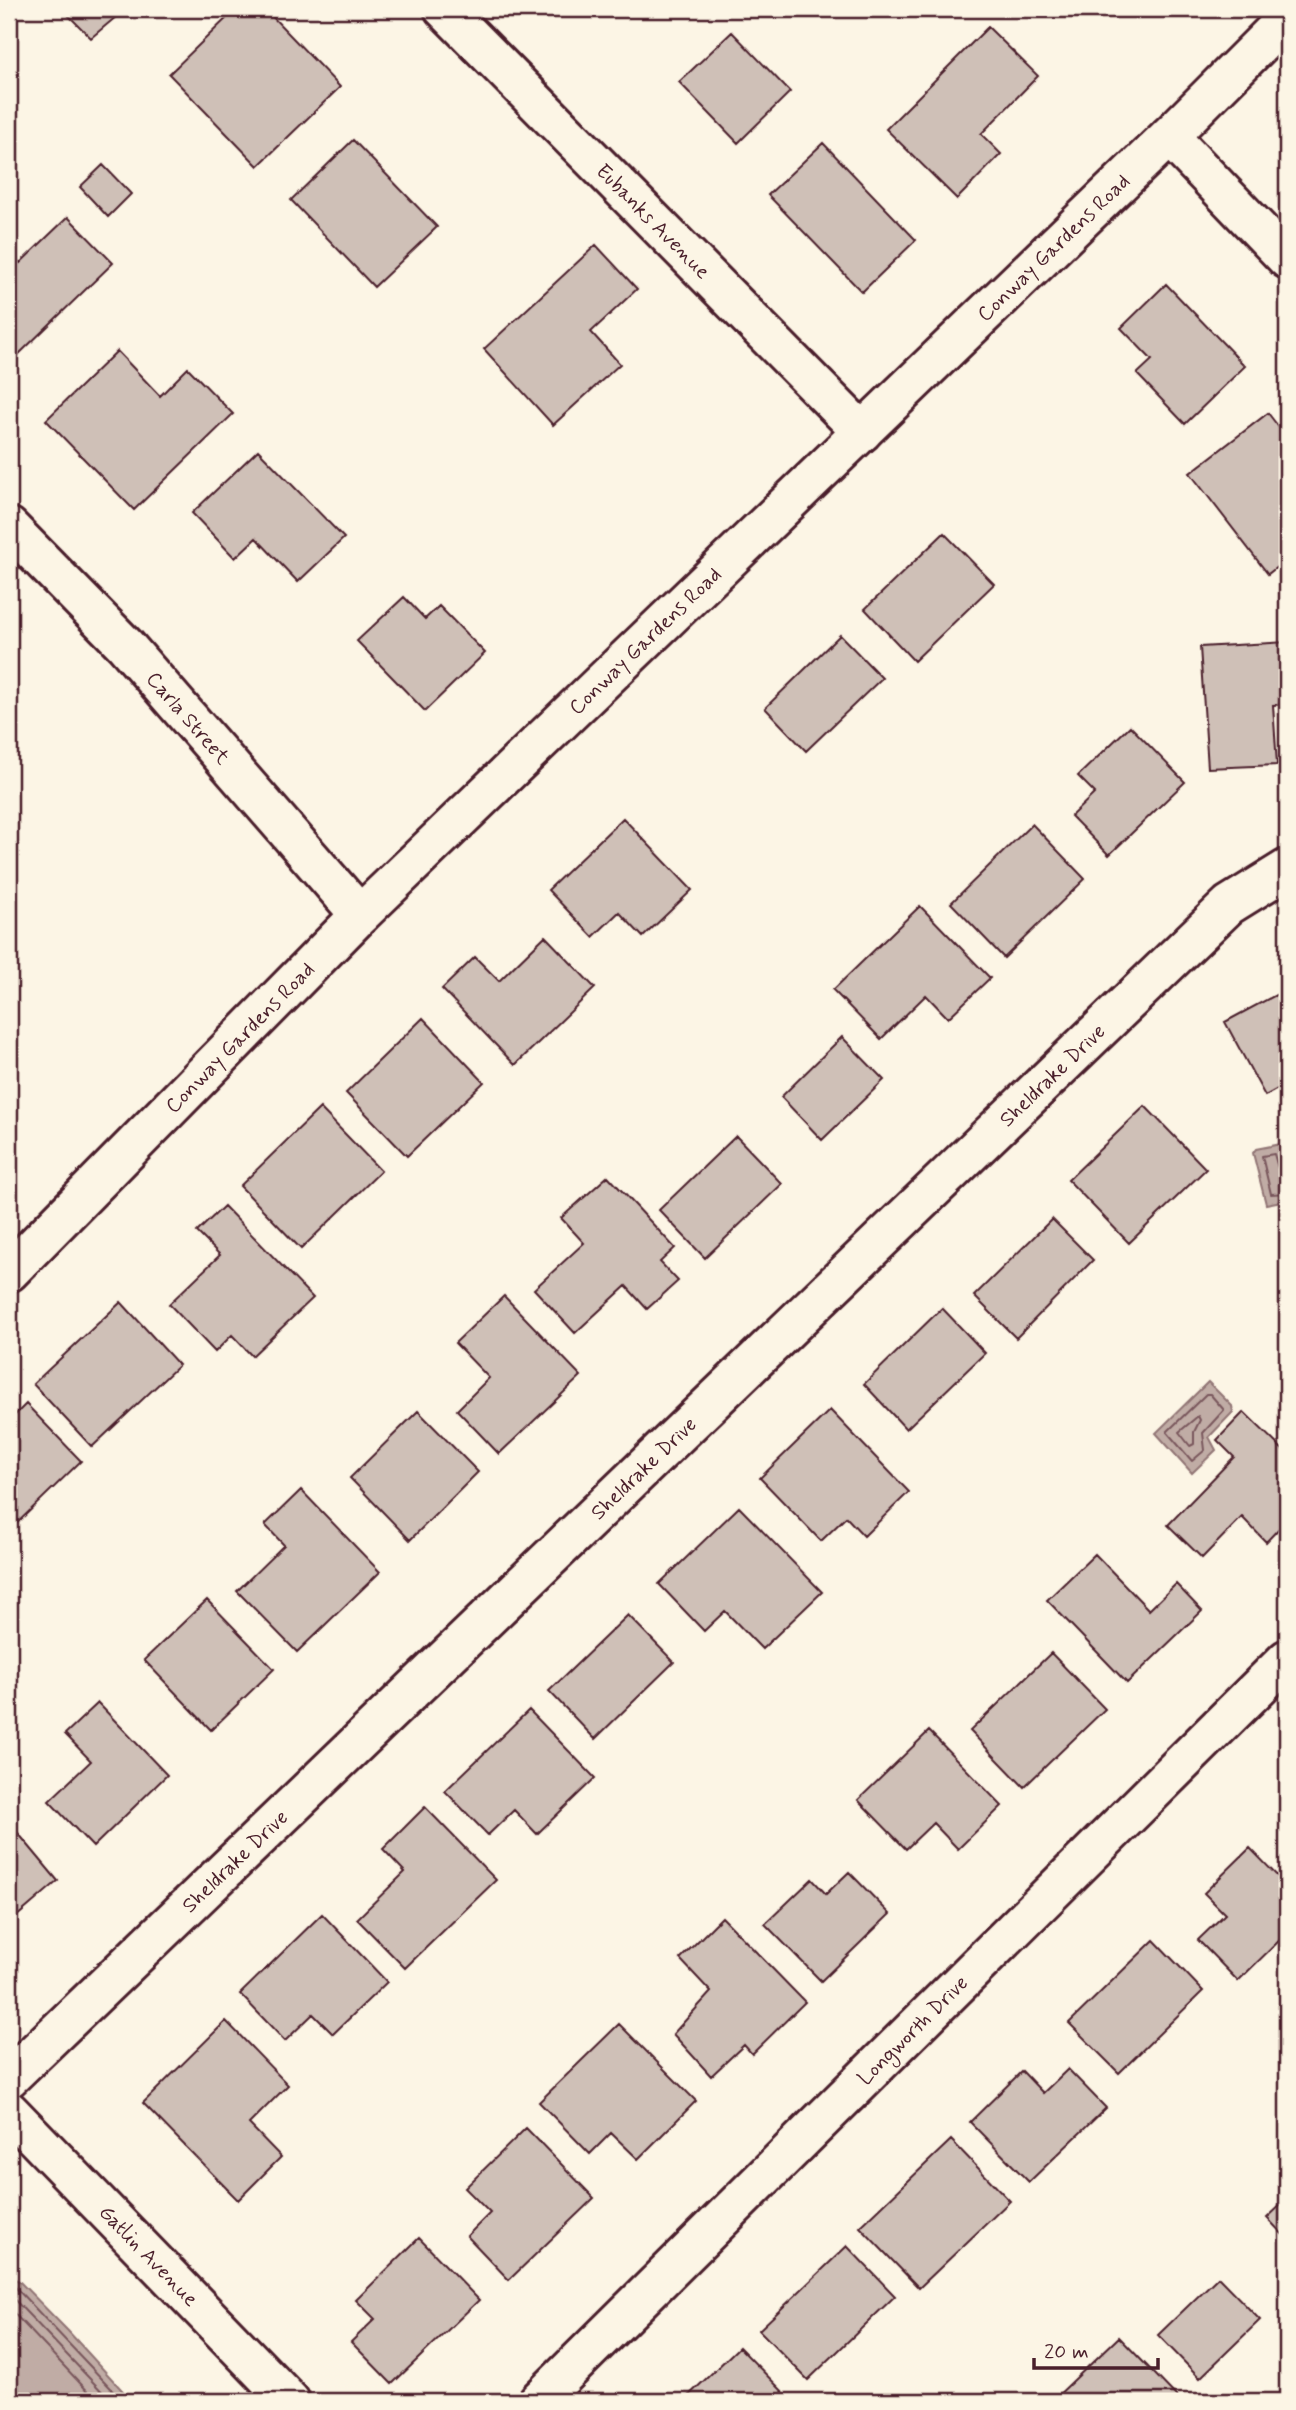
<svg xmlns="http://www.w3.org/2000/svg" width="1296" height="2410" font-family="Mynerve,sans-serif">
<rect width="100%" height="100%" fill="#fcf5e5"/>
<filter id="ink" filterUnits="userSpaceOnUse"><feTurbulence type="fractalNoise" baseFrequency=".0143" numOctaves="2"/><feDisplacementMap in="SourceGraphic" scale="14" xChannelSelector="R" yChannelSelector="G"/><feConvolveMatrix kernelMatrix="1 2 1 2 8 2 1 2 1" color-interpolation-filters="sRGB"/></filter>
<g filter="url(#ink)">
<path fill="#c0aca5" stroke="#917474" stroke-width="2" d="M1286,1143L1287,1152L1282,1155L1287,1184V1200L1266,1204L1253,1153L1256,1149Z
M1208,1382L1232,1406L1233,1412L1209,1437L1216,1450L1192,1473L1156,1433Z
M9,2276L19,2281L68,2331L132,2401H9Z"/>
<g fill="none" stroke-linecap="round" stroke-linejoin="round">
<path stroke="#79575c" stroke-width="2" d="M1287,1172L1278,1168L1274,1154L1262,1156L1271,1194L1287,1193
M1206,1394H1210L1224,1410L1203,1433L1205,1450L1192,1461L1167,1432Z
M1198,1416L1200,1420L1194,1432V1444L1190,1446L1179,1432Z
M9,2284L15,2287L123,2401
M9,2294L111,2401
M9,2308L97,2401"/>
</g>
<path fill="#cfc0b7" stroke="#4a1f2b" stroke-width="2" d="M62,9H121L123,11L91,38Z
M236,9H265L340,87L258,166L169,74Z
M988,27L1038,76L981,134L1001,154L957,199L886,129Z
M732,32L790,92L738,143L679,82Z
M353,140L437,227L374,287L291,200Z
M823,143L916,240L862,292L768,195Z
M103,165L131,194L108,217L80,187Z
M68,217L113,263L18,355L9,345V251L20,263Z
M596,245L637,289L591,332L620,364L553,425L484,349Z
M1166,284L1245,366L1185,424L1137,374L1152,360L1121,328Z
M117,351L160,396L188,368L233,414L134,510L46,420Z
M1268,413L1287,438V478L1279,485L1287,496V559L1268,574L1190,473Z
M258,450L344,538L298,582L256,538L235,558L192,513Z
M944,533L994,584L914,661L865,609Z
M404,597L425,619L439,606L485,653L425,711L357,641Z
M840,635L882,678L806,751L765,708Z
M1287,642V704L1273,705L1277,765L1208,768L1200,647Z
M1130,726L1185,782L1109,855L1071,816L1095,793L1078,776Z
M623,818L692,890L643,937L619,912L593,937L548,890Z
M1032,824L1085,879L1004,958L951,903Z
M920,906L990,978L948,1018L926,995L881,1039L833,990Z
M545,936L595,988L515,1065L442,989L475,957L499,981Z
M1287,989V1084L1265,1096L1225,1022Z
M423,1018L484,1082L407,1156L346,1093Z
M842,1037L884,1080L822,1140L781,1097Z
M1145,1106L1206,1169L1129,1243L1068,1180Z
M320,1108L381,1171L301,1249L240,1186Z
M736,1136L782,1184L705,1258L659,1210Z
M608,1176L675,1248L660,1262L678,1281L647,1309L626,1286L575,1333L534,1289L584,1243L561,1218Z
M224,1206L313,1298L252,1356L232,1335L215,1352L169,1304L220,1255L197,1232Z
M1052,1219L1093,1260L1016,1338L974,1296Z
M504,1296L581,1376L499,1454L457,1410L489,1378L455,1343Z
M121,1302L179,1365L92,1447L33,1384Z
M942,1308L985,1353L906,1429L864,1384Z
M26,1404L81,1461L9,1531V1421Z
M830,1410L909,1492L864,1536L846,1517L821,1541L760,1478Z
M418,1411L478,1472L410,1540L350,1478Z
M1244,1412L1287,1454V1520L1266,1542L1242,1517L1202,1558L1168,1525L1234,1457L1217,1440Z
M301,1490L380,1572L297,1652L237,1591L284,1545L265,1525Z
M739,1507L822,1592L762,1649L725,1611L704,1631L659,1584Z
M1095,1554L1149,1610L1176,1584L1202,1611L1127,1683L1047,1600Z
M207,1600L274,1669L211,1730L144,1660Z
M628,1615L674,1662L595,1739L549,1691Z
M1051,1653L1105,1709L1024,1787L970,1731Z
M98,1703L167,1775L93,1847L49,1801L91,1761L65,1734Z
M529,1710L595,1778L537,1834L514,1810L488,1835L445,1791Z
M929,1731L1002,1806L958,1849L933,1823L906,1849L858,1800Z
M425,1807L496,1880L405,1968L357,1919L405,1872L383,1849Z
M13,1827L58,1881L9,1923V1830Z
M1250,1848L1287,1886V1933L1238,1981L1198,1940L1225,1914L1204,1893Z
M849,1872L890,1914L821,1981L765,1924L812,1879L826,1894Z
M322,1914L387,1982L333,2034L313,2014L285,2041L240,1994Z
M722,1917L805,2002L752,2054L744,2045L711,2076L673,2034L711,1992L680,1959Z
M1154,1940L1203,1991L1119,2073L1069,2023Z
M226,2021L288,2085L249,2124L281,2157L238,2200L143,2103Z
M619,2024L696,2101L638,2159L611,2133L590,2154L539,2102Z
M1068,2069L1106,2108L1029,2182L970,2122L1022,2071L1043,2093Z
M526,2128L594,2198L509,2280L467,2236L490,2213L465,2188Z
M951,2140L1010,2201L919,2288L860,2227Z
M1287,2199V2239L1267,2218Z
M419,2238L479,2300L392,2384L351,2342L375,2319L356,2300Z
M847,2246L895,2296L808,2380L759,2330Z
M1218,2277L1260,2320L1200,2378L1158,2335Z
M1119,2337L1181,2401H1052Z
M739,2347L792,2401H683Z"/>
<g fill="none" stroke-linecap="round" stroke-linejoin="round">
<defs>
<g id="minor">
<path id="s1" d="M444,9L862,432"/>
<path d="M1169,136L1287,259"/>
<path id="s2" d="M9,527L125,645L360,915"/>
<path id="s3" d="M9,1272L360,915L1169,136L1287,18"/>
<path id="s4" d="M9,2078L1229,905L1287,869"/>
<path id="s5" d="M9,2111L290,2401"/>
<path id="s6" d="M538,2401L1287,1659"/>
</g>
</defs>
<use href="#minor" stroke="#4a1f2b" stroke-width="44"/>
<use href="#minor" stroke="#fcf5e5" stroke-width="38"/>
</g>
</g>
<g text-anchor="middle" stroke-width="5" stroke-linejoin="round" paint-order="stroke">
<g font-size="21" fill="#4a1f2b" stroke="#fcf5e5">
<text dy="7" stroke="none"><textPath href="#s1" startOffset="298">Eubanks Avenue</textPath></text>
<text dy="7" stroke="none"><textPath href="#s3" startOffset="1463">Conway Gardens Road</textPath></text>
<text dy="7" stroke="none"><textPath href="#s3" startOffset="896">Conway Gardens Road</textPath></text>
<text dy="7" stroke="none"><textPath href="#s2" startOffset="262">Carla Street</textPath></text>
<text dy="7" stroke="none"><textPath href="#s3" startOffset="329">Conway Gardens Road</textPath></text>
<text dy="7" stroke="none"><textPath href="#s4" startOffset="1447">Sheldrake Drive</textPath></text>
<text dy="7" stroke="none"><textPath href="#s4" startOffset="880">Sheldrake Drive</textPath></text>
<text dy="7" stroke="none"><textPath href="#s4" startOffset="313">Sheldrake Drive</textPath></text>
<text dy="7" stroke="none"><textPath href="#s6" startOffset="527">Longworth Drive</textPath></text>
<text dy="7" stroke="none"><textPath href="#s5" startOffset="201">Gatlin Avenue</textPath></text>
</g>
</g>
<rect width="1296" height="2410" fill="none" stroke="#fcf5e5" stroke-width="35"/>
<rect x="18" y="18" width="1261" height="2375" fill="none" stroke="#4a1f2b" stroke-width="2.5" filter="url(#ink)"/>
<path d="M1034 2358v10h124v-10" fill="none" stroke="#4a1f2b" stroke-width="3.5"/>
<text x="1044" y="2358" font-size="21" fill="#4a1f2b" stroke="#fcf5e5" stroke-width="5" paint-order="stroke">20 m</text>
</svg>
